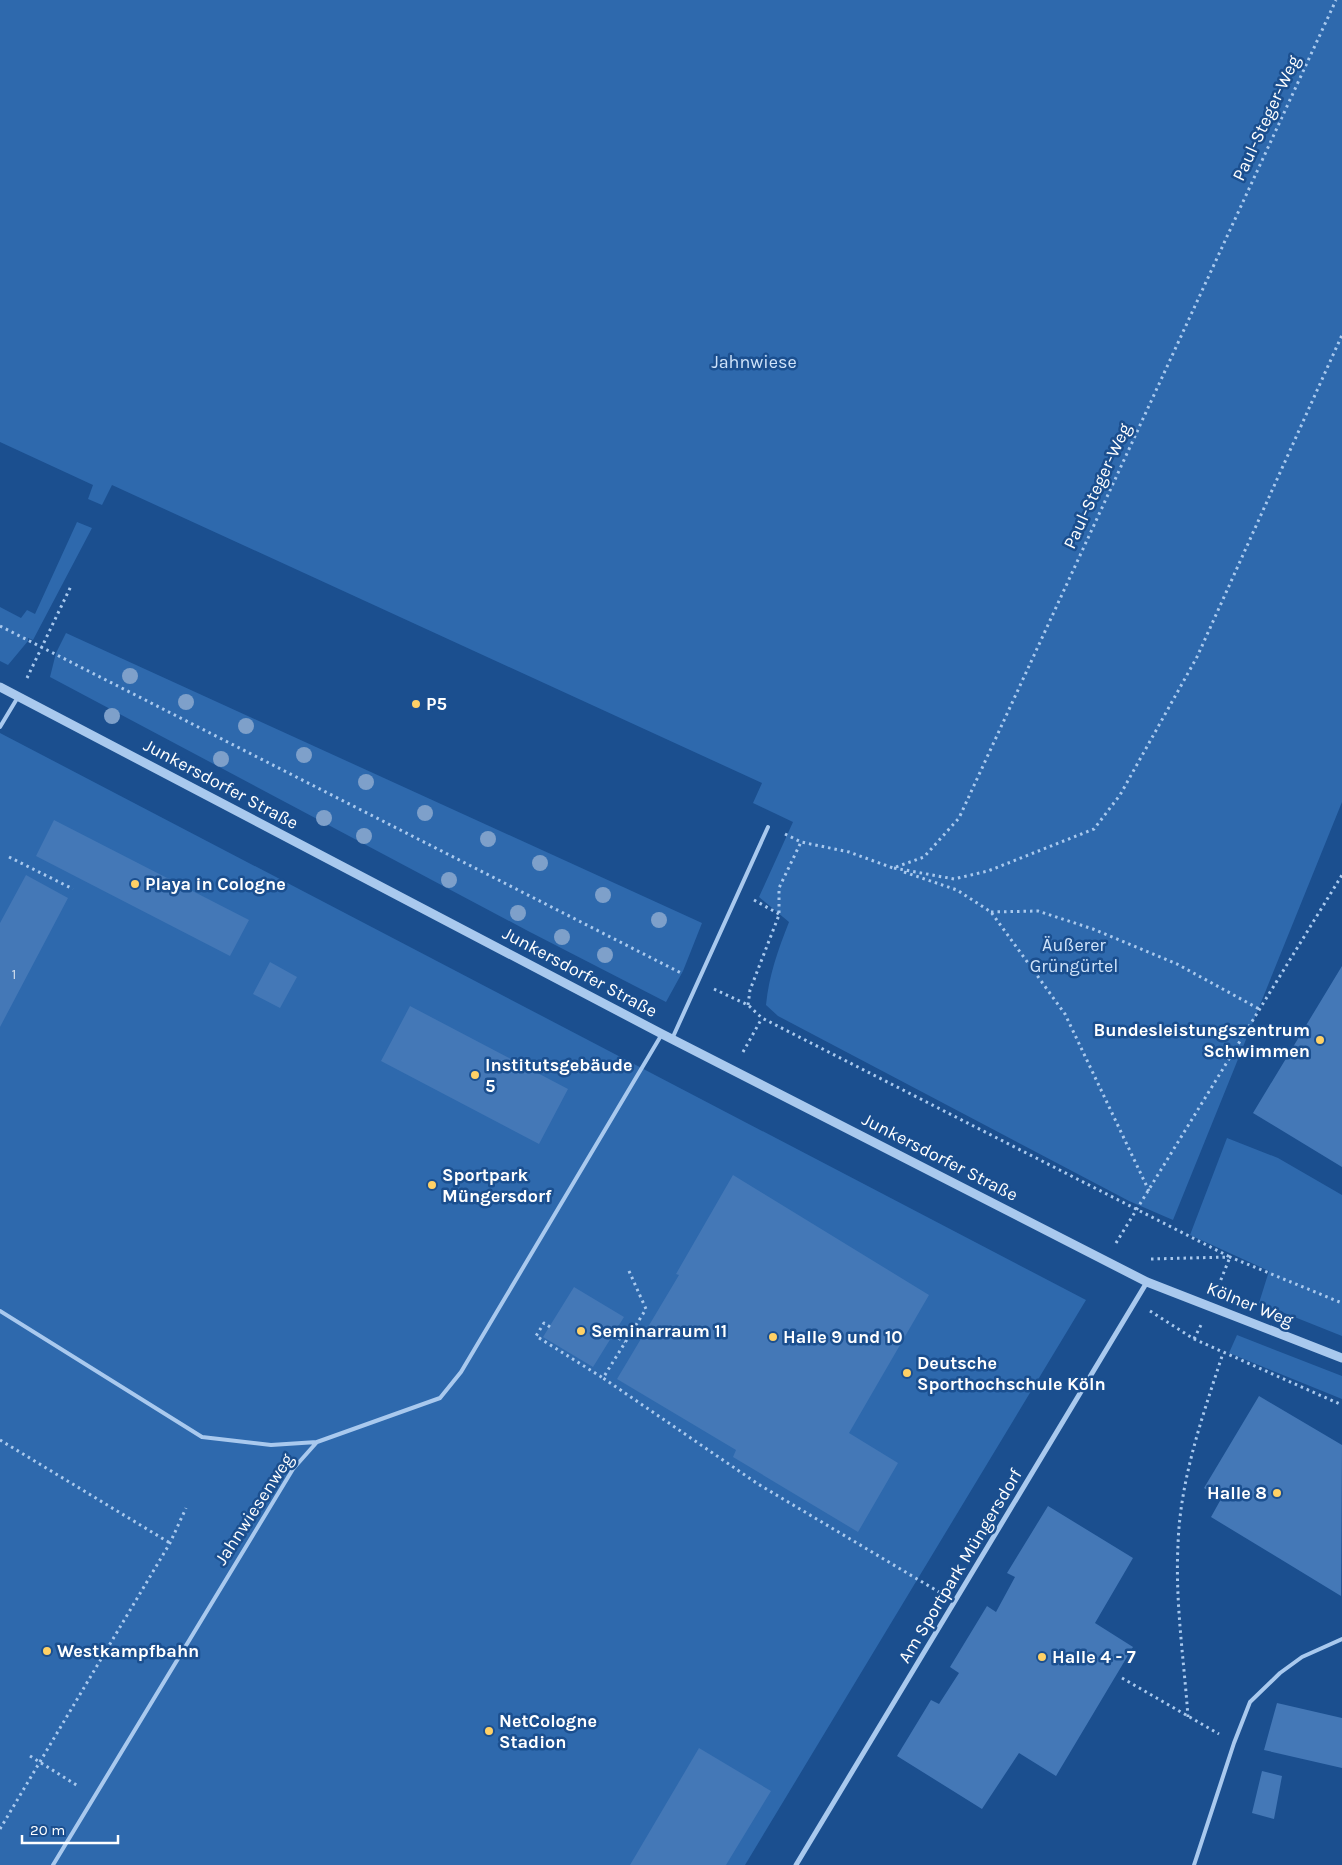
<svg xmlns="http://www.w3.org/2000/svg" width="1342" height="1865" font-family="Karla,sans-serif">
<rect width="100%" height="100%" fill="#1b4f8f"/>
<path fill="#2e69ad" d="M0,0H1342V802L1173,1220L1129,1201L778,1016L766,1005C769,975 778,950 789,922L759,897L793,822L753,803L762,783L112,485L102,505L88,499L93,485L0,442Z
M77,522L92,528L33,640L28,638V641L8,665L0,661V607L21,618L27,610L35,614Z
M66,633L702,923L683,971L666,1002L528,931L50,677L56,653Z
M0,733L1086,1300L745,1865H0Z
M1227,1138L1278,1158L1342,1195V1336L1259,1303L1269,1271L1190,1235Z
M1237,1335L1342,1376V1399L1229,1353Z"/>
<path fill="#4478b7" d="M54,820L249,920L230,956L36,856Z
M26,875L68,898L0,1027V923Z
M270,962L297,977L280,1008L253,994Z
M1342,966V1167L1253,1113Z
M410,1006L568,1089L539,1144L381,1061Z
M733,1175L929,1295L849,1433L898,1463L858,1532L733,1457L736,1450L617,1379L679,1275L676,1274Z
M574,1287L624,1317L593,1367L543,1337Z
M1259,1396L1342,1445L1341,1596L1211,1517L1221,1499L1204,1488Z
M1048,1506L1133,1558L1095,1623L1133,1647L1056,1776L1019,1753L982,1809L897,1756L931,1700L939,1704L959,1673L950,1667L987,1606L996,1612L1015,1577L1007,1573Z
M1277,1703L1342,1718V1768L1264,1750Z
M699,1748L771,1791L726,1865H630Z
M1262,1771L1282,1776L1274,1819L1252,1813Z"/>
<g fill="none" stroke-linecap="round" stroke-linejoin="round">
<path stroke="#a9c9ee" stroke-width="3" stroke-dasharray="2.5 4" stroke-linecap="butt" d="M0,626L681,973
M27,678L71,586
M785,834L801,842L849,852L893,868L924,857L959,818L1336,0
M9,857L73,889
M894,868L954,879L988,871L1094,829L1120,795L1197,657L1342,335
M904,872L957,890L991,912L1065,1014L1149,1191
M754,900L779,914
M991,912L1038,911L1093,929L1177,964L1261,1010
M714,989L748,1005L762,1018L1230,1257L1218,1287
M748,1005L750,990L779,915V888L801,842
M743,1052L762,1018
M1116,1243L1342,875
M1151,1259L1230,1257L1342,1303
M629,1271L646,1309L603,1378L758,1484L939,1592
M1150,1311L1194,1339L1342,1405
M550,1327L544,1323L536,1336L603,1378
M613,1335L625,1342
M1194,1339L1201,1325
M0,1440L170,1543
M1122,1678L1219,1734
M1188,1717C1184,1660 1175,1602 1178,1545C1180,1479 1203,1415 1223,1353
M30,1756L78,1786
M0,1829L170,1543L186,1508"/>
<path stroke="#a9c9ee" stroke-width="4" d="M0,727L18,697
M672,1039L768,827
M0,1311L202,1437L271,1445L317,1442
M53,1865L293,1469L317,1442L440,1398L461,1372L662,1034
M1194,1865L1234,1743L1250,1702L1280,1673L1302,1657L1342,1639"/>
<path stroke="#a9c9ee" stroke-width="5" d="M796,1865L1147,1282"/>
<path stroke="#a9c9ee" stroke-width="9" d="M0,687L662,1034L1147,1282L1342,1358"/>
</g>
<g fill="#7ea0ca">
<circle cx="130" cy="676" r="8"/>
<circle cx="186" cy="702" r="8"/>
<circle cx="112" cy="716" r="8"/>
<circle cx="246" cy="726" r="8"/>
<circle cx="304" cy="755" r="8"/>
<circle cx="221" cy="759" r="8"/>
<circle cx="366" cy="782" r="8"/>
<circle cx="425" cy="813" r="8"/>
<circle cx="324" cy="818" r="8"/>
<circle cx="364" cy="836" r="8"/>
<circle cx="488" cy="839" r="8"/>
<circle cx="540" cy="863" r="8"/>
<circle cx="449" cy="880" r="8"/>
<circle cx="603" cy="895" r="8"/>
<circle cx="518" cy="913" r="8"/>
<circle cx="659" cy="920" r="8"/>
<circle cx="562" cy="937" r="8"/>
<circle cx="605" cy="955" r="8"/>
</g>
<g fill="#ffd166" stroke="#1b4f8f" stroke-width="2">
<circle cx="416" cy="704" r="5"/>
<circle cx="135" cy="884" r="5"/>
<circle cx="1320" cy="1040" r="5"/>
<circle cx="475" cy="1075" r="5"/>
<circle cx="432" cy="1185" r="5"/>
<circle cx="581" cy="1331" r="5"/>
<circle cx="773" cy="1337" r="5"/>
<circle cx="907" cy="1373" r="5"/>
<circle cx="1277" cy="1493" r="5"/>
<circle cx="47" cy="1651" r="5"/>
<circle cx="1042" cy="1657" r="5"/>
<circle cx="489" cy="1731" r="5"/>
</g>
<g text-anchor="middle" stroke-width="5" stroke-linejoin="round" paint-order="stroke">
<g font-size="15" fill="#d0dded">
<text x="14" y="979">1</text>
</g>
<g font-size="18" fill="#fff" stroke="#1b4f8f">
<text transform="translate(1266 118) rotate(-65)" y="6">Paul-Steger-Weg</text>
<text transform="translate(1097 486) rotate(-65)" y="6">Paul-Steger-Weg</text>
<text transform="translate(221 784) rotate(28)" y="6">Junkersdorfer Straße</text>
<text transform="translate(580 972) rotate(28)" y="6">Junkersdorfer Straße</text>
<text transform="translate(940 1157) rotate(27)" y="6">Junkersdorfer Straße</text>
<text transform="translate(1250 1304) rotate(22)" y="6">Kölner Weg</text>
<text transform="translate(254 1509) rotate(-57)" y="6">Jahnwiesenweg</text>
<text transform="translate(960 1566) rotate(-59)" y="6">Am Sportpark Müngersdorf</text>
</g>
<g font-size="18" fill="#cfe3fa" stroke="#1b4f8f">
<text x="754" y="368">Jahnwiese</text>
<text x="1074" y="951">Äußerer<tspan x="1074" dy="21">Grüngürtel</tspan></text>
</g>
<g font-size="18" font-weight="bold" fill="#fff" stroke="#1b4f8f" text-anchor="start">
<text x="426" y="710">P5</text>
<text x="145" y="890">Playa in Cologne</text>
<text x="1310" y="1036" text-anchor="end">Bundesleistungszentrum<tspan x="1310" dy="21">Schwimmen</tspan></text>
<text x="485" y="1071">Institutsgebäude<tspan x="485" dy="21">5</tspan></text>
<text x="442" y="1181">Sportpark<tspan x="442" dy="21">Müngersdorf</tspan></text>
<text x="591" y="1337">Seminarraum 11</text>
<text x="783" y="1343">Halle 9 und 10</text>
<text x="917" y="1369">Deutsche<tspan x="917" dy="21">Sporthochschule Köln</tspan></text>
<text x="1267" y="1499" text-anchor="end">Halle 8</text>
<text x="57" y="1657">Westkampfbahn</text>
<text x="1052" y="1663">Halle 4 - 7</text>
<text x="499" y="1727">NetCologne<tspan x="499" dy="21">Stadion</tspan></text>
</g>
</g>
<path d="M22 1835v8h96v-8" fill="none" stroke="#ffffff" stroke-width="2.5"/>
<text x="30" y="1835" font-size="15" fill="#ffffff" stroke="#1b4f8f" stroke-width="4" paint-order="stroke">20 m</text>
</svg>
